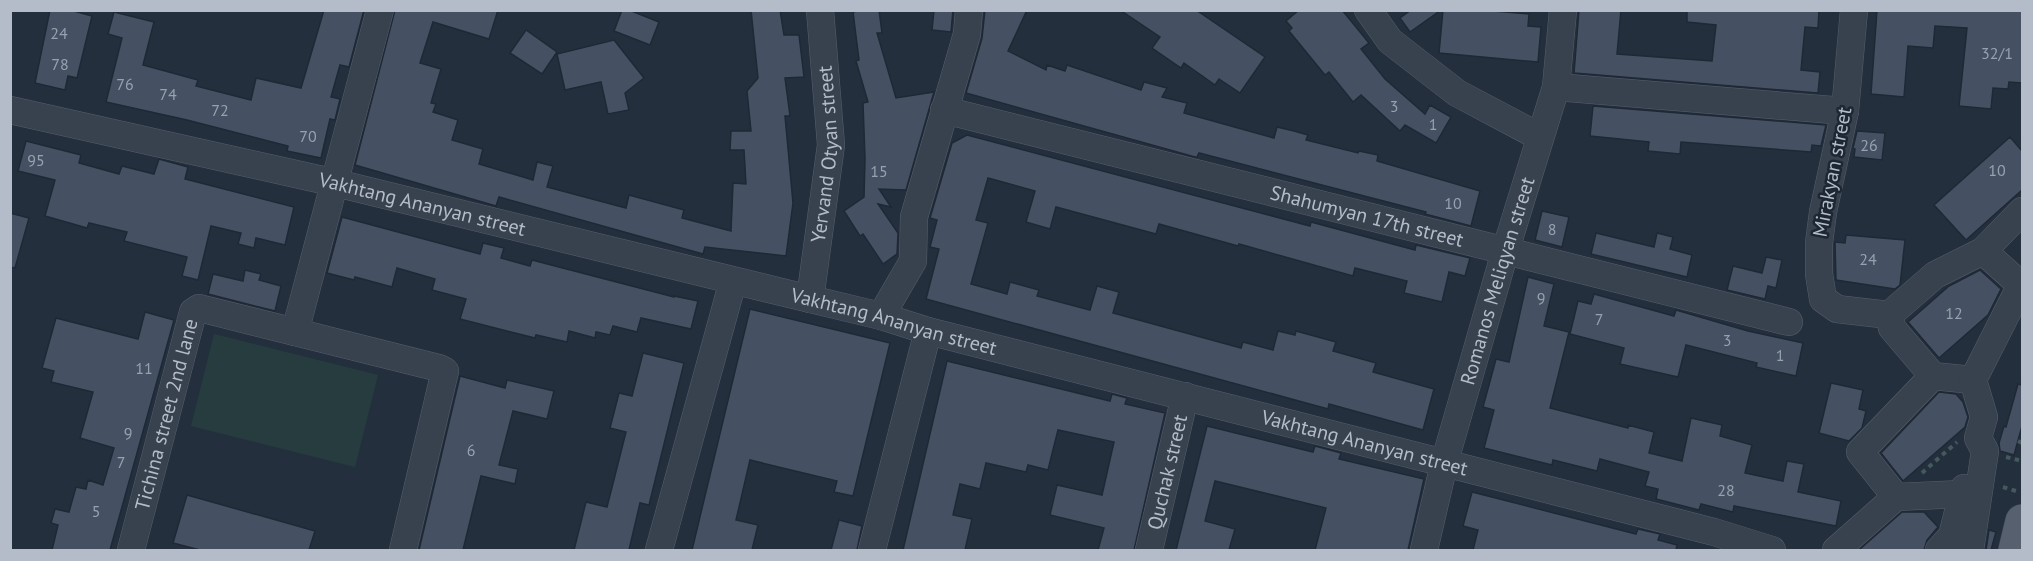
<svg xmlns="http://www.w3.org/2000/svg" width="2033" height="561" font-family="'PT Sans',sans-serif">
<rect width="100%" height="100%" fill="#242f3e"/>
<path fill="#263c3f" d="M214,334L378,375L355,467L191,426Z"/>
<path fill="#455162" stroke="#1f2835" stroke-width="1.5" d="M50,10H70L92,16L77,78L68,76L65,90L35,83Z
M324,10H364L349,67L340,65L331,97L340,99L335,120L330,119L321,158L287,151L288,146L187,120L106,102L122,38L108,34L114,12L154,22L143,65L198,80L196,86L251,100L256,78L301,88Z
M395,10H498L489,39L433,22L420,63L441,69L431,103L436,104L433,112L458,120L452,140L483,149L479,164L533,180L537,162L553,166L547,187L626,208L629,195L684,210L682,218L731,231L733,183L746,184L744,150H730L731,131H751L747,91L758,78L751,10H780L784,35H799L804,77L785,78L790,116H785L793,203L786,256L705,247L703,254L499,197L496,206L355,165Z
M622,10H629L659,22L650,45L614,31Z
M861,10H879L882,33H877L896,98L934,92L906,190L879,189L891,207L878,204L898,233L897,254L883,264L863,234L860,236L844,211L864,197L865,159L863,103L868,102L856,61L859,60L853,12Z
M934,10H953L951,32L932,30Z
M985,10H1027L1008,51L1046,70L1047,65L1065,71L1067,65L1141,90L1144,82L1167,88L1162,97L1187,103L1184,113L1274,138L1277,127L1294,131L1308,135L1306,140L1358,153L1359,151L1378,155L1377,161L1480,191L1471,226L1425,214L1426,212L1199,153L1197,157H1195L966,93L982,38Z
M1120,10H1196L1265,57L1240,93L1219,79L1215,85L1184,63L1181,68L1152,48L1160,37Z
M1299,10H1342L1369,43L1361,49L1385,79L1425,114L1430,105L1451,117L1436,143L1405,125L1400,131L1361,95L1353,102L1329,72L1325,75L1289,31L1292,28L1286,21Z
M1411,10H1441L1410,32L1400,18Z
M1443,10H1481L1529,14L1528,26L1541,27L1538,62L1439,53Z
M1579,10H1621L1617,54L1712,61L1716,25L1687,22V10H1819L1818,28L1805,27L1801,70L1820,72L1818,93L1574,73Z
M1877,10H2022V83L2009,82L2008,89L1993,88L1991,109L1959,106L1967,28L1935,26L1933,48L1908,46L1904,97L1871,94Z
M526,30L557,52L542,74L510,53Z
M614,40L644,78L625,93L629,110L608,114L601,82L565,90L557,54Z
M1593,106L1826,125L1821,146L1812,145L1811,152L1681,142L1680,154L1648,151L1649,142L1590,136Z
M1857,131L1885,133L1882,160L1854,157L1855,149L1853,148Z
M967,135L1310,226L1311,222L1415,250L1416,245L1470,258L1465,276L1449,272L1442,302L1404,293L1407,281L1355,268L1353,276L1239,244L1238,246L1159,224L1156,234L1056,207L1050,229L1026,222L1035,191L988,178L976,220L988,223L971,284L1007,294L1010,282L1039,290L1037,296L1090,310L1097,286L1119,292L1113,313L1241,348L1243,342L1273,350L1278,331L1295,335L1296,331L1336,342L1333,351L1376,363L1373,372L1434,389L1423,430L1329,404L1328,409L926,299L939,249L930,247L937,220L930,218L952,143Z
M2010,137L2022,151V190L1966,240L1934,205Z
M26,141L81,155L79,163L119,174L122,166L154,174L159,159L188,167L185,179L294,207L285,245L256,238L254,248L238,244L241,233L211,226L198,280L182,276L187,257L124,241L127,232L89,223L87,228L45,216L55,180L18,171Z
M1542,211L1569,217L1562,247L1535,240Z
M10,213L29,218L15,268L10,267Z
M342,217L480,254L483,243L504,248L501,258L530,266L532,260L674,297V296L698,301L691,329L641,318L637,332L613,326L610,335L596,332L595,338L569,331L567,342L536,335L535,338L460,319L466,299L432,290L435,279L397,268L392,287L355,277L354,280L327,273Z
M1596,233L1654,247L1657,233L1673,237L1670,249L1692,255L1687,277L1591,254Z
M1846,235L1905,240L1900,285L1895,289L1836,280L1835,242L1845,243Z
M1766,257L1782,260L1776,288L1768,286L1765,299L1727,290L1733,266L1762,273Z
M245,270L261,274L259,280L281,286L275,311L208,294L213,274L243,281Z
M1980,270L2001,289L1988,315L1939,358L1908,322L1949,286Z
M1528,277L1554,284L1544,326L1569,332L1550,408L1628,428V425L1654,432L1649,453L1682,461L1691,418L1722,425L1720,436L1752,445L1745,473L1783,481L1787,461L1804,464L1798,492L1841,501L1836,526L1734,506L1733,512L1701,504L1699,510L1656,499L1658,489L1645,486L1649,472L1600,459L1597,471L1553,460L1552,465L1484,448L1494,410L1483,407L1496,359L1509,362Z
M1594,294L1674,316L1676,310L1748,331L1803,343L1796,376L1756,367L1757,363L1686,345L1678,377L1620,364L1624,348L1570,334L1578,301L1591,304Z
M750,309L890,343L853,496L834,492L837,481L750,460L736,520L758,525L752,550H692Z
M145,312L174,320L110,550H52L58,525L51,523L55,509L69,512L76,487L86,489L88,480L103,485L114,448L80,438L93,392L51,382L54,371L42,368L56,318L138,339Z
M643,353L684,363L649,505L640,503L629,550H574L586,502L607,507L626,432L610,428L619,393L632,396Z
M947,361L1110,401L1112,394L1127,398L1125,404L1165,413L1134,550H1098L1104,528L1050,515L1057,485L1102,495L1114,442L1058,430L1048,470L1028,465L1026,472L986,463L980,489L960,484L953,515L972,519L965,550H903Z
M460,376L505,388L507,380L554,391L547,419L513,411L499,465L518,469L515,484L481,476L463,550H419Z
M1831,383L1863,390L1859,409L1866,411L1862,428L1849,441L1819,433Z
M2018,384L2022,385V426L2014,455L2000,451L1999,443L2004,426L2006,427Z
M1939,392L1956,394L1963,402L1968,417L1965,427L1903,481L1881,453Z
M1207,426L1313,452L1315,446L1341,453L1339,459L1424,479L1408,550H1315L1326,508L1215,481L1205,521L1235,529L1229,550H1176Z
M1472,492L1636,534L1638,529L1660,534L1658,540L1677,545L1676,550H1473L1478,530L1463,526Z
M187,495L315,531L309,550H200L173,543Z
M1902,512H1924L1938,527L1927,540L1924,550H1859Z
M839,520L862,526L857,550H831Z
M1989,530L1996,532L1991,550H1986Z"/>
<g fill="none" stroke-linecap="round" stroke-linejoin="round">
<defs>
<g id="minor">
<path d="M1368,10L1390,41L1457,93L1540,137"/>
<path d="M1854,10L1845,111L1823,212L1819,243V274L1823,299L1837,309L1889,315"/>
<path d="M1556,87L1845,111"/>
<path id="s1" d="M10,110L336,183L810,299L881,316L928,331L1714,532L1772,550"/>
<path id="s2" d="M944,110L1789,322"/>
<path id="s3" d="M810,299L831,145L820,10"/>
<path d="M881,316L913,261L914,217L967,34L969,10"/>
<path d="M295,332L380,10"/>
<path d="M1973,380L1933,376L1892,328L1889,315L1935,275L1983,251"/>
<path d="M1896,497L1860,452L1933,376"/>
<path id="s4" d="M131,550L193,312L199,308L439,368L445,371L403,550"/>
<path d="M659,550L733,281"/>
<path d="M872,550L928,331"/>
<path id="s5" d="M1149,550L1185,396"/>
<path id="s6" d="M1424,550L1444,464L1505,252L1556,87L1563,10"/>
<path d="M1836,550L1896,497L1962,494"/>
<path d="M1939,550L1952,536L1964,488"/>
<path d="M1970,550L1985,451L1978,438L1984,417L1973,380L2021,285L1983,251L2022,211"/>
</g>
<path id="major" d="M2015,550L2022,521"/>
</defs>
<use href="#minor" stroke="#565f6c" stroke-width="28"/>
<use href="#major" stroke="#414a57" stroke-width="34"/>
<path stroke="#44595c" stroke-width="4" stroke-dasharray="4.5 4.5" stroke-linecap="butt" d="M2018,441L2022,443
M2006,457L2022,461
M1922,473L1957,442
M2003,487L2016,491"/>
<use href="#minor" stroke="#38414e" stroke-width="27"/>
<use href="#major" stroke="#56606e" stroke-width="33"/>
</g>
<g text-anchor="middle" stroke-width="5" stroke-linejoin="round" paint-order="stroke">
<g font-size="16" fill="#98a1af">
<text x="59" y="39">24</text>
<text x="1997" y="59">32/1</text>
<text x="60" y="70">78</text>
<text x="125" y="90">76</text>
<text x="168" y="100">74</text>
<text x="1394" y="112">3</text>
<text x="220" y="116">72</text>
<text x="1433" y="130">1</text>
<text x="308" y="142">70</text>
<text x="1869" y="151">26</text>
<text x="36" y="166">95</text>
<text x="1997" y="176">10</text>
<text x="879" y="177">15</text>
<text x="1453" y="209">10</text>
<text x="1552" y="235">8</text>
<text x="1868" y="265">24</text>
<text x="1541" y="304">9</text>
<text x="1954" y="319">12</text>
<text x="1599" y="325">7</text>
<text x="1727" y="346">3</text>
<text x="1780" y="361">1</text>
<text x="144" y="374">11</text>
<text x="128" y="439">9</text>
<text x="471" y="456">6</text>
<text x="121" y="468">7</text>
<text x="1726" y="496">28</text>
<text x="96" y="517">5</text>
</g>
<g font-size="20" fill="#b4bcc9" stroke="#1d2633">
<text dy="7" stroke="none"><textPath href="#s3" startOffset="146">Yervand Otyan street</textPath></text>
<text transform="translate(1832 172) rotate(-79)" y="7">Mirakyan street</text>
<text dy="7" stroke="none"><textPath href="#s1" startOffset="423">Vakhtang Ananyan street</textPath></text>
<text dy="7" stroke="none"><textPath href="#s2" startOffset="436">Shahumyan 17th street</textPath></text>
<text dy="7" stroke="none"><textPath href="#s6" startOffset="279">Romanos Meliqyan street</textPath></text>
<text dy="7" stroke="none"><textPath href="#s1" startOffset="909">Vakhtang Ananyan street</textPath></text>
<text dy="7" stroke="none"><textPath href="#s4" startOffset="140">Tichina street 2nd lane</textPath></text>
<text dy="7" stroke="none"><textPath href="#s1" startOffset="1395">Vakhtang Ananyan street</textPath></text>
<text dy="7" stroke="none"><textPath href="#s5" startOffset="80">Quchak street</textPath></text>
</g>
</g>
<rect width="2033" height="561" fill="none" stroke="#b4bcc9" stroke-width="24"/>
</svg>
